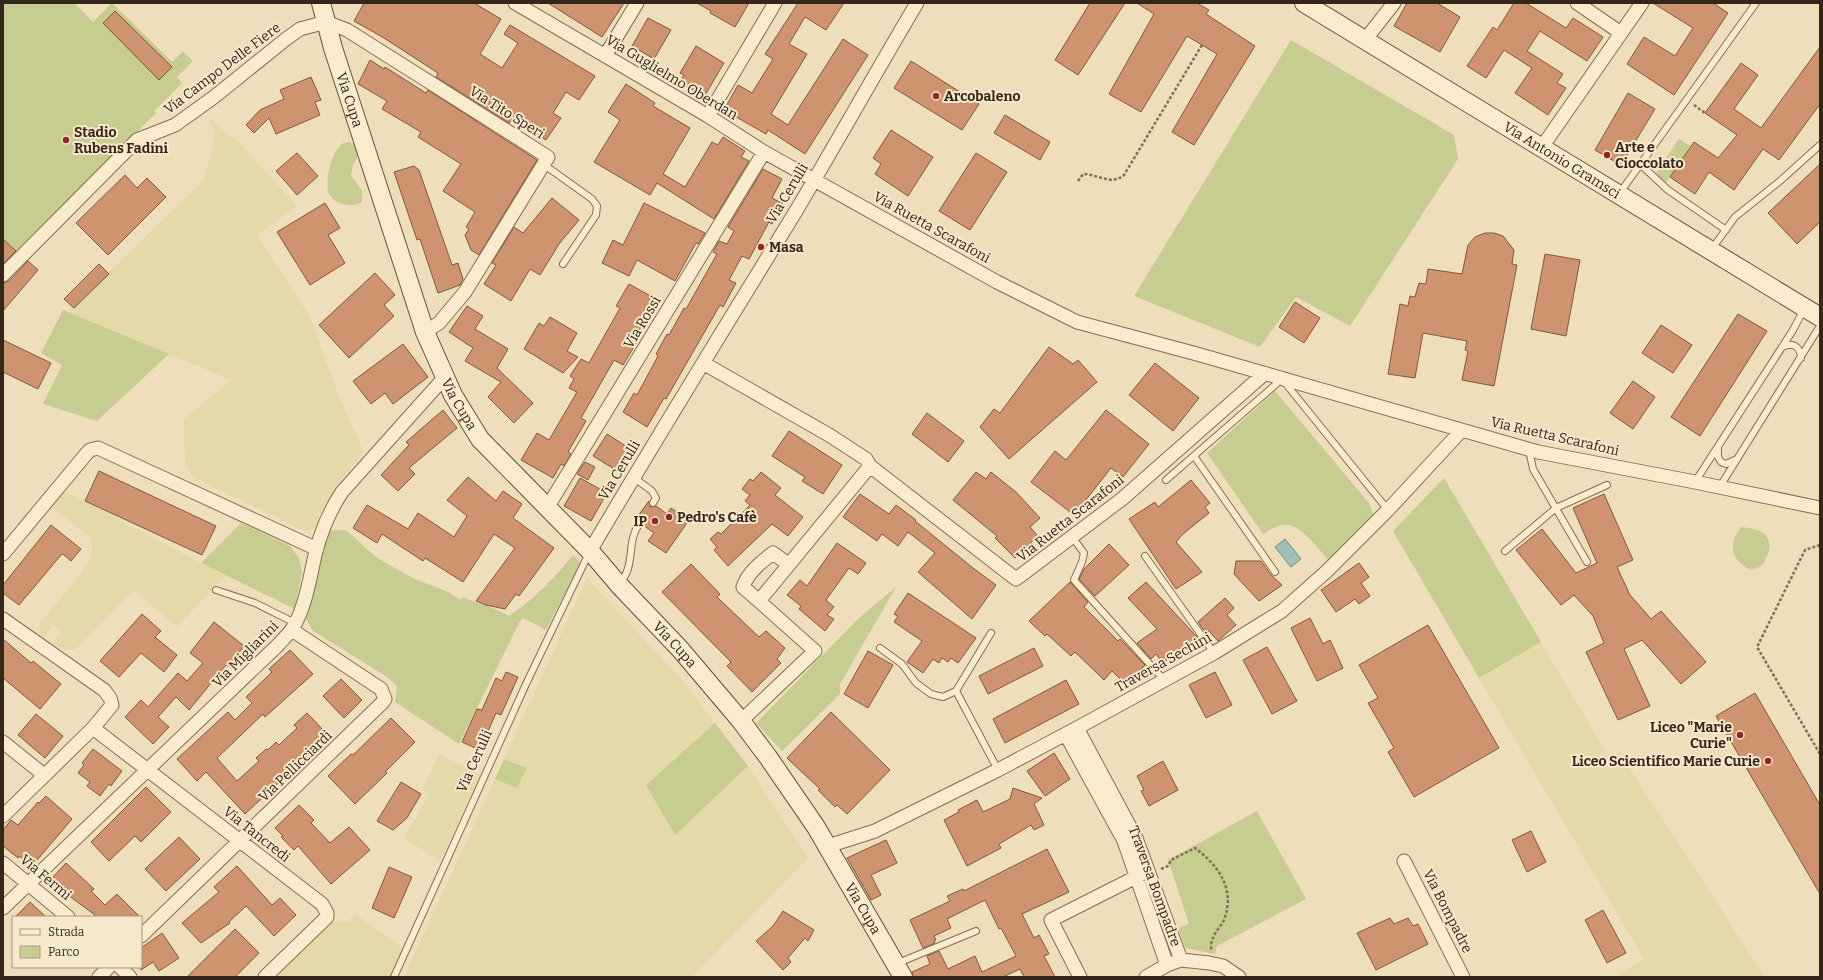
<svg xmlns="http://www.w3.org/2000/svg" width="1823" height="980" font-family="Bitter,serif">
<rect width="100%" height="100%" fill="#eedebb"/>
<path fill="#e4d9a9" d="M212,119L229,137L232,135L297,206L257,235L310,317L341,402L364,452L343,477L327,499L314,529L305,531L195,478L191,474L185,462L184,419L231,380L68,312L204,180L213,145L214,130L209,120Z
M65,491L225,576L177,627L134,590L75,650L62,649L53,643L62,632L53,625L44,637L39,632L40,623L83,571L90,560L92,547L91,538L52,507Z
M587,578L681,679L715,723L646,785L675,834L748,766L808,858L692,977H404L495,779L517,788L527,768L504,759Z
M1541,642L1609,758L1619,752L1765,977H1616L1644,959L1479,678Z
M439,754L480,775L440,861L404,838L429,795L423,789Z
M354,913L405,950L393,977H275L333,922L349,921Z"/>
<path fill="#c7cc90" d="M3,3H75L93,22L112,3L172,62L183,51L193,61L177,77L182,83L154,111L156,113L3,265Z
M1291,40L1454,135L1458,159L1350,326L1296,297L1260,347L1134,296Z
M1679,139L1691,146L1666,183L1656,173Z
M350,142L358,148L359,154L353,165L351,175L362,191V202C350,209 334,204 328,192C326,177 331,152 343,143Z
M63,310L169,354L97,421L43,404L62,365L41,353Z
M1275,391L1369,503L1374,516L1330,562C1320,551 1304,528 1289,525C1280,523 1270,530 1263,534L1207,453Z
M1444,478L1541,642L1479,678L1393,531Z
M241,523L290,546L299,558L302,571L295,609L201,563Z
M1741,527C1749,528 1762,529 1767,537C1772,545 1768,557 1763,564C1761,567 1755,568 1752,570C1730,561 1728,544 1741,527Z
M338,530L347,531L377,558L415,579L446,591L461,600L463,597C478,604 495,607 509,616C534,599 554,579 573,555L581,563L546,630L523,618L519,623L459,744L395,702L397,686L387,677L312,630L305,616L327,535L330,531Z
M896,587L840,684V694L782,751L756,723L860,617Z
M715,723L748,766L675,835L646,785Z
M504,759L527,768L517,788L495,779Z
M1257,811L1306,899L1217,946L1215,954L1185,948L1178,928L1189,924L1168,860Z"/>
<path fill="#a0bfb5" stroke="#678c82" d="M1285,539L1301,559L1291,567L1275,547Z"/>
<path fill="#ce9470" stroke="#85563a" d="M364,3H474L501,19L480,54L502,68L518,43L504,34L510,25L595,76L579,100L566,92L553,113L561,118L546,140L512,119L509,123L436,77L438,73L384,38L354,21Z
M548,3H624L602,37Z
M697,3H749L735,27L710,13L711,11Z
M798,3H844L826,30L805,17L789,44L807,54L771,114L788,125L843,39L868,55L805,154L768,130L766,134L724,110L738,85L752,93L773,59L765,54Z
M1090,3H1125L1078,75L1055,60Z
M1137,3H1197L1209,10L1206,14L1255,46L1194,145L1172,132L1217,54L1187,36L1141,112L1109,94L1154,14Z
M1407,3H1437L1460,17L1440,52L1394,26Z
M1514,3H1526L1566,28L1573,18L1603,37L1587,61L1540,31L1527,51L1563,74L1557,83L1566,88L1548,115L1515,93L1532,68L1504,50L1486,78L1467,66L1493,27L1497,30Z
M1653,3H1713L1728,13L1674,95L1627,64L1644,37L1675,56L1693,28Z
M115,11L172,67L159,80L103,23Z
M648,18L671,30L654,59L632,46Z
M696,46L724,63L704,97L680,82L684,75L680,73Z
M1820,47V104L1779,160L1763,149L1734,190L1709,172L1695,194L1670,177L1694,142L1718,158L1737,135L1705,113L1741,63L1758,75L1734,109L1761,128Z
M370,60L384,69L385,67L426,93L428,90L537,160L479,255L471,250L465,235L469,229L466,227L475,212L443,191L461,164L418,137L421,132L382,109L387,101L358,84Z
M911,61L979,104L962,130L894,88Z
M311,77L321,100L315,102L320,115L276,134L269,118L254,133L246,125L260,110L284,99L280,90Z
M626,84L655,103L653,106L690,128L663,174L685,187L712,142L718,145L723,137L745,151L741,157L749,161L714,219L657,183L650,195L594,162L620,120L608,112Z
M1628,93L1655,109L1621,165L1595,150Z
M1005,115L1050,142L1040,160L994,133Z
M891,130L933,157L908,196L875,174L881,164L873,158Z
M297,153L318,176L297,195L276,171Z
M976,153L1007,172L970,230L939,211Z
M1820,164V222L1797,244L1768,213Z
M414,166L419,170L452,265L458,263L463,279L460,285L438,293L420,239L417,240L394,172Z
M763,169L782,179L772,198L783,204L772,224L769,222L749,259L742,256L729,280L736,283L723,307L720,305L666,399L664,398L647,427L623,412L634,393L637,395L658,356L656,354L667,334L669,335L684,308L686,309L717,254L713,252L719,241L727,244L734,231L728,227Z
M125,175L137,188L147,178L166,197L108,255L76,223Z
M552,198L579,220L559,244L540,275L530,269L511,301L484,284L496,265L492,263L514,227L523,233Z
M325,203L340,228L328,235L345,263L310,285L277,232Z
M644,203L705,233L698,244L696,243L675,281L637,260L629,276L602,263L613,240L623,245Z
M1485,233H1494L1503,236L1514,250L1512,264L1517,265L1494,386L1462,380L1468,351L1465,350L1467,341L1423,333L1415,378L1388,374L1400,304L1408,306L1410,296L1415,297L1419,283L1426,284L1428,269L1462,274L1468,245L1475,237Z
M3,239L16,251L3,264Z
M1545,254L1580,260L1566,336L1531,329Z
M28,261L38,270L3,311V283L9,281Z
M99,264L109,274L74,308L64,299Z
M375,273L395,295L384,305L394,316L349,358L319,325Z
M629,284L656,299L635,338L638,340L623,365L614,360L581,418L586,421L568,452L571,454L564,466L561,464L553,478L521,460L537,433L549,440L577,392L569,388L574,379L570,376L581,359L589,363L620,308L616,306Z
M1295,302L1320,318L1304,343L1279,327Z
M467,306L483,316L475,329L508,349L497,368L533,403L514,423L488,397L501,382L465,361L473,348L449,332Z
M1738,314L1767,331L1700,436L1671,417Z
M550,317L577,333L567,351L578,357L563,373L524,349L539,323L544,326Z
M1661,325L1692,345L1673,373L1642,353Z
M3,340L51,363L38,389L3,372Z
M403,344L428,377L393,404L385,393L371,404L353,381Z
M1049,347L1073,364L1078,360L1097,382L1009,459L980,427L994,409L1000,413Z
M1155,363L1199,398L1173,431L1129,395Z
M1633,381L1655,397L1633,429L1610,413Z
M443,410L457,428L409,468L415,474L398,491L381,475L409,445L406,442Z
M1106,410L1149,444L1123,477L1111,468L1074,515L1031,482L1055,451L1066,460Z
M927,413L964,441L948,462L912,434Z
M789,431L842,465L823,494L802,481L805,477L772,456Z
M607,434L632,450L619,472L593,456Z
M585,462L595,467L588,480L577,474Z
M99,471L216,526L202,555L85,501Z
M761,472L781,488L775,495L803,517L788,536L772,524L728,566L714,550L717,547L710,539L718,532L721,534L750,505L745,501L750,495L742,489L750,479L753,481Z
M976,472L986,479L991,472L1016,492L1040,518L1030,527L1038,536L1015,558L995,538L997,536L953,500Z
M468,477L496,501L503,491L522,504L513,518L554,548L519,596L516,594L505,609L486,605L476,601L515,548L494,534L463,582L425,558L423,561L382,534L377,543L353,528L367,505L408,529L418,513L454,537L467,516L447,500Z
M580,478L607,493L591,521L564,506Z
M1191,480L1210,503L1205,507L1209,513L1183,534L1176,542L1202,572L1176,589L1129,519L1155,502L1158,507Z
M860,494L889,514L896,505L916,520L915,521L973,568L996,585L972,619L918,572L935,553L908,532L898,546L882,534L877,541L843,517Z
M1604,494L1633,560L1617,567L1630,595L1651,619L1661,611L1706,662L1681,684L1642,640L1624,649L1650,706L1618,720L1586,652L1604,643L1593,616L1574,595L1561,605L1516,550L1542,529L1576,573L1597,563L1573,508Z
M649,501L650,507L656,506L667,514L671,508L689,520L666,553L648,541L654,533L643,525L641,520H635Z
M51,525L81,549L71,561L63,554L61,555L19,605L3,593V585Z
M837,543L866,563L858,574L849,568L826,600L834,607L827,615L834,619L825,631L799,609L801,606L787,595L800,580L807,586Z
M1109,544L1129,565L1095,596L1079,579L1084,569Z
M1236,561H1261L1271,575L1282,585L1259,601L1234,574Z
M1359,563L1369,577L1361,583L1370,596L1359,604L1355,599L1336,612L1321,590Z
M691,564L720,594L717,597L759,637L766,631L785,648L777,659L781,663L752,692L727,666L731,662L662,592Z
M1070,582L1088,602L1084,607L1118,641L1120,639L1145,665L1126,685L1112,671L1104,680L1075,652L1071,656L1047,634L1045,636L1029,621Z
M1146,582L1198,638L1163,663L1156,654L1151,659L1137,643L1157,629L1128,598Z
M908,593L976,638L958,663L951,658L948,662L942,658L939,663L933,659L923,673L907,662L922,641L894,622L898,616L894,614Z
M1225,598L1234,608L1227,615L1236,625L1218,641L1209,631L1206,633L1198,622Z
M142,614L161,631L155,637L177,655L164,672L141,653L119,677L100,661Z
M1310,618L1323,644L1330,640L1343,668L1317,681L1291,628Z
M214,622L244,646L228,667L226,665L189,710L176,697L158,717L169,727L153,744L125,717L141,700L148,707L178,673L187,681L203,663L190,653Z
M1428,625L1499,748L1414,797L1388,752L1394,748L1368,703L1378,698L1359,665Z
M3,639L31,663L33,661L61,684L40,709L3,678Z
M1267,647L1297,701L1272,714L1243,660Z
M1034,648L1043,666L988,694L979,676Z
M290,650L313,674L265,717L263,714L217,758L237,781L259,761L256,758L266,749L268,750L276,742L279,745L297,728L294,725L307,713L326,733L297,764L298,765L245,814L206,772L197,781L177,759L228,712L235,720L252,703L246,697L272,672L269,669Z
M868,651L893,665L868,708L844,694Z
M506,672L518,677L501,715L496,713L480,750L462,742L477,709L482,710L496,678L502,681Z
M1215,672L1232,705L1206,718L1189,685Z
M341,679L362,700L344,718L323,696Z
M1066,680L1079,704L1005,743L993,719Z
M1755,693L1820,805V894L1716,716Z
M831,712L890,770L847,814L837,805L835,807L818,790L820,789L787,758Z
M36,714L63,736L45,758L18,735Z
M391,718L415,742L385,772L387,773L355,804L328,776L351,754L353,755Z
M93,749L122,771L111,786L109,784L100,796L87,786L90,782L78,773L84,765L82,763Z
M1054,753L1070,779L1045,796L1027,771Z
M1163,761L1178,790L1149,806L1141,791L1144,790L1137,776Z
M401,782L421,794L407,818L393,830L377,821Z
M146,787L171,812L141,842L135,836L109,861L91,842Z
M1013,788L1042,798L1034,804L1044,825L1034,830L1031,825L999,844L1001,848L967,866L944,820L959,812L958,810L977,800L983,812L1010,799Z
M46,796L72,819L32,866L19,856L18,858L3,846V830L11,820L18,825L38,802L39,803Z
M299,805L314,820L311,823L330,843L349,827L370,850L331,884L298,846L294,850L281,837L283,836L275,828Z
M1531,831L1546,862L1527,872L1512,840Z
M179,837L200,859L166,891L145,869Z
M886,840L897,863L871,875L881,895L871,900L847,858Z
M1047,849L1069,892L1022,914L1034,938L1039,935L1049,954L1044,956L1055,977H1024L1020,969L1003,977H913L912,972L930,964L927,956L939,951L948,969L975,956L982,972L1016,956L1001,928L999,929L985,900L947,919L951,928L934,936L936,940L934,941L935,943L923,948L910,920L950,901L947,896L963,889L964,891Z
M66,863L94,889L91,891L105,905L117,894L140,917H93L95,915L68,895L51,879Z
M237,866L272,905L280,898L296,915L274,936L246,906L229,922L230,923L201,943L182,923L219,892L214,887Z
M389,867L412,877L394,918L372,908Z
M30,902L46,917H15Z
M1603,910L1626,953L1607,963L1585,920Z
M783,911L814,930L808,941L805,938L788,958L791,962L783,970L756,941L773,926Z
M1390,918L1394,924L1408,918L1413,926L1418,924L1428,944L1376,970L1357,933Z
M235,929L259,953L235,977H187Z
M162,933L179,958L159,971L153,962L141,970V948Z"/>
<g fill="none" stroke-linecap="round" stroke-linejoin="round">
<defs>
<path id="lane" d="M543,164L592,199L597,206L596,215L563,264
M1640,164L1668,190L1726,230
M1619,194L1756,3
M1711,250L1735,217L1780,181L1820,145
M1782,347C1793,342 1800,346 1801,358
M1718,448V457L1721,462L1726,464L1737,459
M1529,450L1533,469L1587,562
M1194,456L1275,572
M633,477L652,491L656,498L653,503
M1166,480L1282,379L1388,510
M1695,482L1793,330L1804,309
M1719,488L1820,326
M1072,537L1084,553L1082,562L1074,580L1164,680
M1505,551L1556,508L1607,485
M1145,556L1214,653
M620,583C636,565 626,543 639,524
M216,590L255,603L295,623
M880,648L902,664L916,683L931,694L943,697L956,691L991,633
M956,691L998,770
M898,963L976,931
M394,977L526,684L589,553"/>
<path id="street" d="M515,3L708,116L764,152L997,282L1077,322L1197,354L1538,452L1690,481L1820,508
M1577,3L1621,33
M1365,40L1394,3
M605,56L637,3
M708,116L775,3
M1542,147L1642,3
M3,275L137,140L175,125L214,97L286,39L300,29L326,22L347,30L548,157L465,292L439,323L425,332
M703,363L829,435L866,459L870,466L1016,579L1122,499L1264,374
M547,508L764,152
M590,551C657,437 727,324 796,211C837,142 876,72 917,3
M3,554L87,453L90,450L98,448L317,549
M788,564L773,553C762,561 747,573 743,587L759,601L870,466
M3,619L104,690L110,698L112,705L93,728L3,816
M741,721L815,651L759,601
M93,728L322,904L327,913V917L265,977
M1077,728L1136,838L1181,960
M1066,735L1124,841L1167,965
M3,742L44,775
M828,846L875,831L998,770L1077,728L1214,653L1282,611L1327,571L1388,510L1461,431
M1404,861L1463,977
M3,863L68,917
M3,908L278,645C282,640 288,635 292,629C306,608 310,575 316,551C322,529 330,510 342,492L444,378
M141,936L382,703L385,699L381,689L292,630
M120,967L130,977
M99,977L109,967
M1080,977L1051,920L1144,873
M1146,977L1167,965L1181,960L1209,963L1223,966L1239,977"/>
<g id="secondary">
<path id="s1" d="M321,3L333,48L425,332L453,395L480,439L590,551L619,585L680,649L741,721L768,757L816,827L903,977"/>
<path id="s2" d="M1304,3L1820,317"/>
</g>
</defs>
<use href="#lane" stroke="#866d55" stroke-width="8"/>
<use href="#street" stroke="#866d55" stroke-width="15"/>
<use href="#secondary" stroke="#674f38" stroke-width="20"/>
<path stroke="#866d55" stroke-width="2.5" stroke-dasharray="3 2" stroke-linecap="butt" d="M1694,105L1705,113
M1078,181L1083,174C1097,174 1112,186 1124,175L1202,45
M1820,545L1805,550L1757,647L1820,754
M1161,869L1168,866L1171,860L1195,848C1218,865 1236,889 1224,920C1221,926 1215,932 1213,938C1211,942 1211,947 1211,951"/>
<use href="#lane" stroke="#f9ebce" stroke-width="6"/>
<use href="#street" stroke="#f9ebce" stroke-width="13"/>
<use href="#secondary" stroke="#f9ebce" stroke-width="18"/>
</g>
<g fill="#962428" stroke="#f6e8cb" stroke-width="1.5">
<circle cx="936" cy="96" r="4"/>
<circle cx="66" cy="140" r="4"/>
<circle cx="1607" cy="155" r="4"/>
<circle cx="761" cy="247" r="4"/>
<circle cx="669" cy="517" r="4"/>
<circle cx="655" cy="521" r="4"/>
<circle cx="1740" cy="735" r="4"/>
<circle cx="1768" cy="761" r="4"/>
</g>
<g text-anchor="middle" stroke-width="4" stroke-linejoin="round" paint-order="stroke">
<g font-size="14" fill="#34261a" stroke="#f6e8cb">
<text transform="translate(222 68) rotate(-37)" y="5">Via Campo Delle Fiere</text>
<text transform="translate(672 77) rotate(31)" y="5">Via Guglielmo Oberdan</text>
<text dy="5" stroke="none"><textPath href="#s1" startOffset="101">Via Cupa</textPath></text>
<text transform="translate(507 112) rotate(32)" y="5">Via Tito Speri</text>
<text dy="5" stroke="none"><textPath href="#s2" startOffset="302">Via Antonio Gramsci</textPath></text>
<text transform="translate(787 193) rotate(-59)" y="5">Via Cerulli</text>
<text transform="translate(932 227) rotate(29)" y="5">Via Ruetta Scarafoni</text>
<text transform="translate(642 322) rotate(-59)" y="5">Via Rossi</text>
<text dy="5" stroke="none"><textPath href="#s1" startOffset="425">Via Cupa</textPath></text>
<text transform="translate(1555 436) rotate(13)" y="5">Via Ruetta Scarafoni</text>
<text transform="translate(619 470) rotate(-59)" y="5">Via Cerulli</text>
<text transform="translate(1070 518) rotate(-38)" y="5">Via Ruetta Scarafoni</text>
<text dy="5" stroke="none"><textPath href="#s1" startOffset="749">Via Cupa</textPath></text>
<text transform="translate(245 654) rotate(-45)" y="5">Via Migliarini</text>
<text transform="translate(1163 662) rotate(-29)" y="5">Traversa Sechini</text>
<text transform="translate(474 761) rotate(-66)" y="5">Via Cerulli</text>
<text transform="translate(295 766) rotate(-44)" y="5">Via Pellicciardi</text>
<text transform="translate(257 834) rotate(38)" y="5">Via Tancredi</text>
<text transform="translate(46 877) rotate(40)" y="5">Via Fermi</text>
<text transform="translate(1155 886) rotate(70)" y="5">Traversa Bompadre</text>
<text dy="5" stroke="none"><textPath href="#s1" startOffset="1074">Via Cupa</textPath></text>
<text transform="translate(1448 911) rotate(63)" y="5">Via Bompadre</text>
</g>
<g font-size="14" font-weight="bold" fill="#34261a" stroke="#f6e8cb" text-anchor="start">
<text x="944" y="101">Arcobaleno</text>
<text x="74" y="137">Stadio<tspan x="74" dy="16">Rubens Fadini</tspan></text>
<text x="1615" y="152">Arte e<tspan x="1615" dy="16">Cioccolato</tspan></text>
<text x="769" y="252">Masa</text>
<text x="677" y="522">Pedro's Cafè</text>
<text x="647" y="526" text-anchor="end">IP</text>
<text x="1732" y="732" text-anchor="end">Liceo "Marie<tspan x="1732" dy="16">Curie"</tspan></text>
<text x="1760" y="766" text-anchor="end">Liceo Scientifico Marie Curie</text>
</g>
</g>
<rect width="1823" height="980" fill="none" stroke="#34261a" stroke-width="8"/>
<rect x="12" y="916" width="130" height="52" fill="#f6e8cb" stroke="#a89a84"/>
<rect x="20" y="929" width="20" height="6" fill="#f9ebce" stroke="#a89a84"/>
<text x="48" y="936" font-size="12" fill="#34261a">Strada</text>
<rect x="20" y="946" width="20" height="12" fill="#c7cc90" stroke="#a89a84"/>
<text x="48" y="956" font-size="12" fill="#34261a">Parco</text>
</svg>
